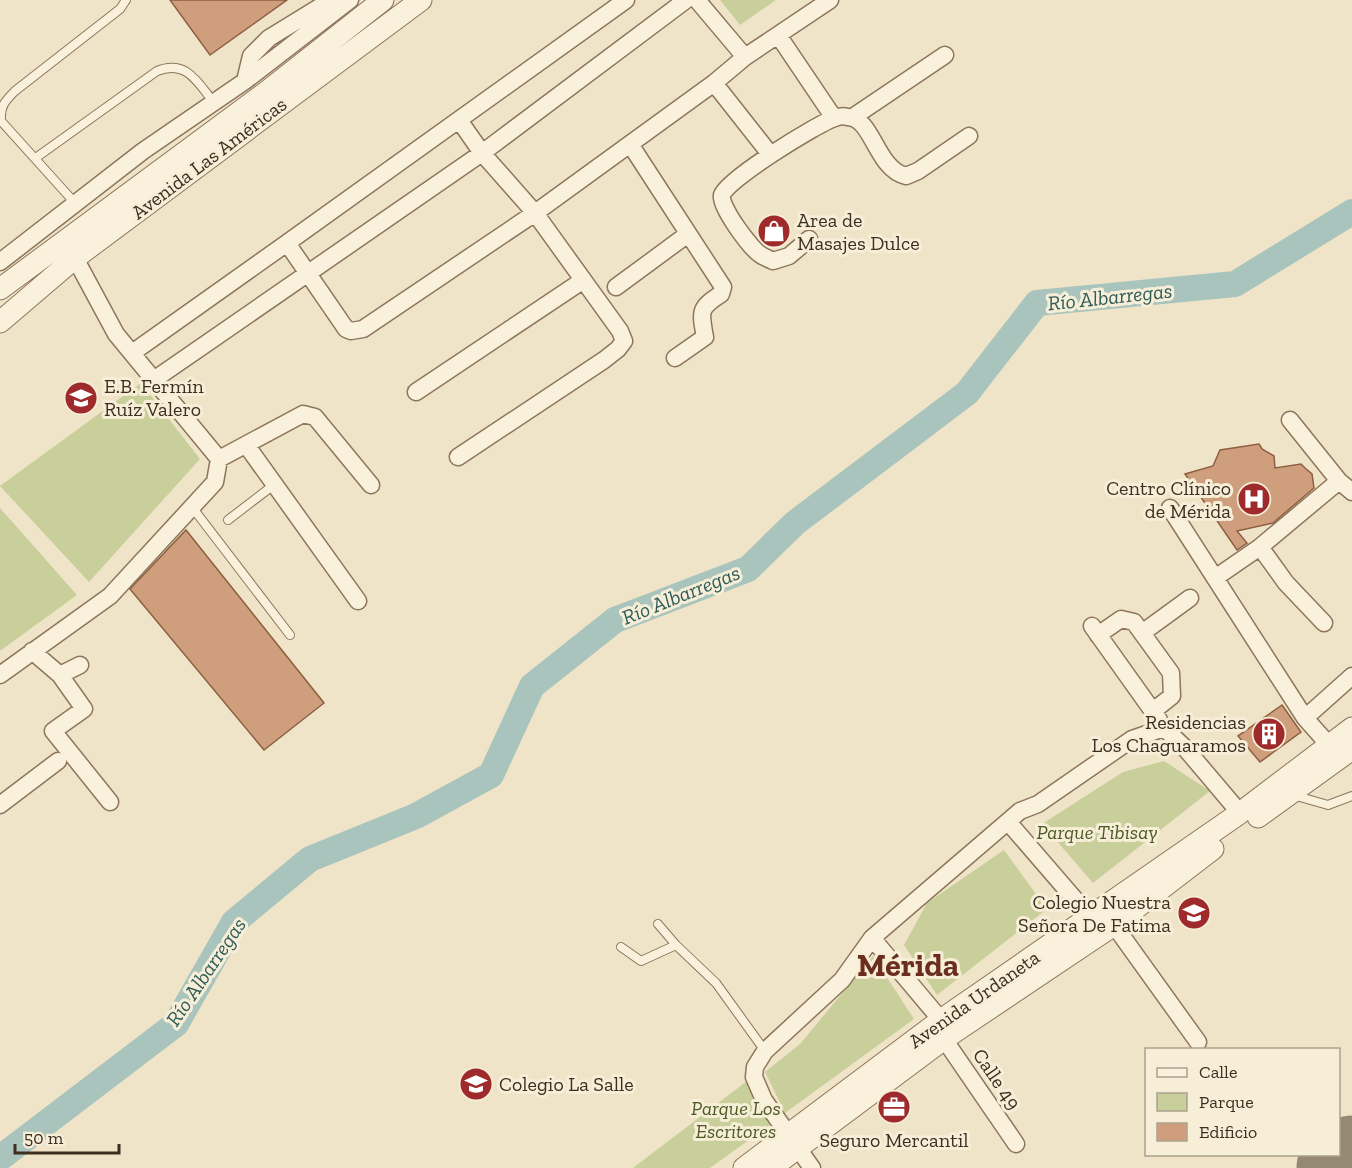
<svg xmlns="http://www.w3.org/2000/svg" width="1352" height="1168" font-family="'Zilla Slab',serif">
<rect width="100%" height="100%" fill="#f0e4c8"/>
<path fill="#c9cf9b" d="M720,0H776L740,25Z
M141,383L200,459L89,582L0,486Z
M0,508L77,595L0,651Z
M1164,761L1210,791L1093,883L1042,824L1123,772Z
M1004,850L1047,909L937,995L904,945L927,903Z
M873,956L914,1019L785,1113L765,1072L800,1044Z
M747,1081L754,1102L770,1125L710,1168H633Z"/>
<g fill="none" stroke-linecap="round" stroke-linejoin="round">
<path stroke="#a9c4bc" stroke-width="26" d="M0,1158L176,1024L234,922L310,859L416,816L491,775L532,686L615,620L748,569L795,523L967,393L1037,303L1235,284L1352,212"/>
<path stroke="#968974" stroke-width="93" d="M1343,1168L1352,1162"/>
</g>
<path fill="#cf9f7d" stroke="#8d5f41" stroke-width="1.5" d="M170,0H287L210,55Z
M1259,444L1262,449L1274,456L1275,468L1301,464L1305,468L1312,474L1314,488L1273,523L1237,531L1247,543L1237,550L1185,474L1213,466L1220,450Z
M186,530L324,703L264,750L130,589Z
M1282,705L1301,732L1260,762L1238,736Z"/>
<g fill="none" stroke-linecap="round" stroke-linejoin="round">
<defs>
<path id="service" d="M37,157L157,71C187,59 198,83 215,104
M75,203L1,121C0,106 5,101 15,91L120,9L126,0
M192,507L290,635
M228,520L275,484
M1293,795L1328,805L1352,796
M658,924L676,945
M621,947L641,961L676,945L716,983L765,1051"/>
<path id="minor" d="M626,0L287,243L346,329L351,331L363,329L535,213L714,83L745,57L830,0
M697,0L745,57
M778,35L834,118
M245,81L350,0
M714,83L770,154
M853,117L945,55
M630,144L723,287L721,294C699,308 700,311 705,337L675,358
M809,239L789,256L773,261C769,259 764,257 761,255C751,249 719,206 722,195C725,181 818,123 835,118C839,116 844,116 848,117C873,118 876,169 906,176L918,171L969,136
M0,262L143,151L245,81L251,56L269,38L331,0
M616,287L688,234
M132,353L287,243
M155,379L482,153L686,0
M416,392L582,281
M1290,420L1339,481L1352,492
M247,446L358,601
M458,457L604,360L618,349L624,341L620,331L535,213L482,153L459,120
M219,459L303,414L315,417L371,485
M1170,508L1305,718L1329,745
M1260,547L1286,583L1324,623
M1215,578L1260,547L1339,481
M1092,626L1159,720
M1142,633L1190,598
M1098,635L1121,619L1134,622L1171,673L1172,696L1153,711
M32,651L60,675L84,709L53,731L110,802
M0,675L110,596L215,482L219,459L116,334L75,258
M60,675L80,665
M1305,718L1352,676
M0,805L58,761
M1009,823L1091,918
M1114,925L1198,1042
M872,938L941,1020
M944,1039L1016,1144
M812,1168L764,1100L754,1077L755,1067L765,1051L842,980L872,938L1020,811L1038,804L1132,739L1164,728L1185,748L1240,813"/>
<path id="tertiary" d="M0,289L265,93L383,0
M0,322L75,258L421,0
M1258,817L1352,749
M744,1168L941,1020L1240,813L1352,728
M771,1168L944,1039L1114,925L1213,849"/>
</defs>
<use href="#service" stroke="#8d765c" stroke-width="10"/>
<use href="#minor" stroke="#8d765c" stroke-width="19"/>
<use href="#tertiary" stroke="#8d765c" stroke-width="23"/>
<use href="#service" stroke="#faf1dc" stroke-width="8"/>
<use href="#minor" stroke="#faf1dc" stroke-width="16"/>
<use href="#tertiary" stroke="#faf1dc" stroke-width="21"/>
</g>
<defs>
<symbol id="shop-disc" viewBox="-11 -11 22 22"><circle r="9.5" fill="#9e2a2b" stroke="#f7eed8"/><path d="M-5-2.5h2.3a2.7 3.5 0 0 1 5.4 0H5L5.5 6h-11ZM-1.5-2.5h3a1.5 2.3 0 0 0-3 0Z" fill="#fff"/></symbol>
<symbol id="school-disc" viewBox="-11 -11 22 22"><circle r="9.5" fill="#9e2a2b" stroke="#f7eed8"/><path d="M0-5L7-2L0 1L-7-2ZM-4 1L0 2.5L4 1V4Q0 6-4 4Z" fill="#fff"/></symbol>
<symbol id="hospital-disc" viewBox="-11 -11 22 22"><circle r="9.5" fill="#9e2a2b" stroke="#f7eed8"/><path d="M-5-5h3v3.5h4V-5h3V5h-3V1.5h-4V5h-3Z" fill="#fff"/></symbol>
<symbol id="building-disc" viewBox="-11 -11 22 22"><circle r="9.5" fill="#9e2a2b" stroke="#f7eed8"/><path d="M-4-6H4V6H1V3H-1V6H-4ZM-2.5-4.3h1.7v1.8h-1.7ZM.8-4.3h1.7v1.8H.8ZM-2.5-1h1.7V.8h-1.7ZM.8-1h1.7V.8H.8Z" fill="#fff"/></symbol>
<symbol id="office-disc" viewBox="-11 -11 22 22"><circle r="9.5" fill="#9e2a2b" stroke="#f7eed8"/><path d="M-6-3h4V-5.5h4V-3h4V5H-6ZM-1-4.5V-3h2v-1.5ZM-6 0V1H6V0Z" fill="#fff"/></symbol>
</defs>
<g fill-rule="evenodd">
<use href="#shop-disc" x="755" y="212" width="38" height="38"/>
<use href="#school-disc" x="62" y="379" width="38" height="38"/>
<use href="#hospital-disc" x="1235" y="480" width="38" height="38"/>
<use href="#building-disc" x="1250" y="715" width="38" height="38"/>
<use href="#school-disc" x="1175" y="894" width="38" height="38"/>
<use href="#school-disc" x="457" y="1065" width="38" height="38"/>
<use href="#office-disc" x="875" y="1088" width="38" height="38"/>
</g>
<g text-anchor="middle" stroke-width="6" stroke-linejoin="round" paint-order="stroke">
<g font-size="20" fill="#3d2e20" stroke="#f7eed8">
<text transform="translate(209 158) rotate(-37)" y="7">Avenida Las Américas</text>
<text transform="translate(974 999) rotate(-35)" y="7">Avenida Urdaneta</text>
<text transform="translate(997 1079) rotate(56)" y="7">Calle 49</text>
</g>
<g font-size="20" fill="#3d2e20" stroke="#f7eed8" text-anchor="start">
<text x="797" y="227">Area de<tspan x="797" dy="23">Masajes Dulce</tspan></text>
<text x="104" y="393">E.B. Fermín<tspan x="104" dy="23">Ruíz Valero</tspan></text>
<text x="1231" y="495" text-anchor="end">Centro Clínico<tspan x="1231" dy="23">de Mérida</tspan></text>
<text x="1246" y="729" text-anchor="end">Residencias<tspan x="1246" dy="23">Los Chaguaramos</tspan></text>
<text x="1171" y="909" text-anchor="end">Colegio Nuestra<tspan x="1171" dy="23">Señora De Fatima</tspan></text>
<text x="499" y="1091">Colegio La Salle</text>
<text x="894" y="1147" text-anchor="middle">Seguro Mercantil</text>
</g>
<g font-size="20" font-style="italic" fill="#4d5a26" stroke="#f7eed8">
<text x="1097" y="839">Parque Tibisay</text>
<text x="736" y="1115">Parque Los<tspan x="736" dy="23">Escritores</tspan></text>
</g>
<g font-size="21" font-style="italic" fill="#2f5d5a" stroke="#f7eed8">
<text transform="translate(1110 297) rotate(-6)" y="7">Río Albarregas</text>
<text transform="translate(681 595) rotate(-22)" y="7">Río Albarregas</text>
<text transform="translate(206 972) rotate(-56)" y="7">Río Albarregas</text>
</g>
<g font-size="32" font-weight="bold" fill="#6b2e1e" stroke="#f7eed8">
<text x="908" y="976">Mérida</text>
</g>
</g>
<rect x="1145" y="1048" width="195" height="108" fill="#f7eed8" stroke="#ada18e" stroke-width="1.5"/>
<rect x="1157" y="1068" width="30" height="9" fill="#faf1dc" stroke="#ada18e" stroke-width="1.5"/>
<text x="1199" y="1078" font-size="18" fill="#3d2e20">Calle</text>
<rect x="1157" y="1093" width="30" height="18" fill="#c9cf9b" stroke="#ada18e" stroke-width="1.5"/>
<text x="1199" y="1108" font-size="18" fill="#3d2e20">Parque</text>
<rect x="1157" y="1123" width="30" height="18" fill="#cf9f7d" stroke="#ada18e" stroke-width="1.5"/>
<text x="1199" y="1138" font-size="18" fill="#3d2e20">Edificio</text>
<path d="M15 1144v9h104v-9" fill="none" stroke="#3d2e20" stroke-width="3"/>
<text x="24" y="1144" font-size="18" fill="#3d2e20" stroke="#f7eed8" stroke-width="4.5" paint-order="stroke">50 m</text>
</svg>
